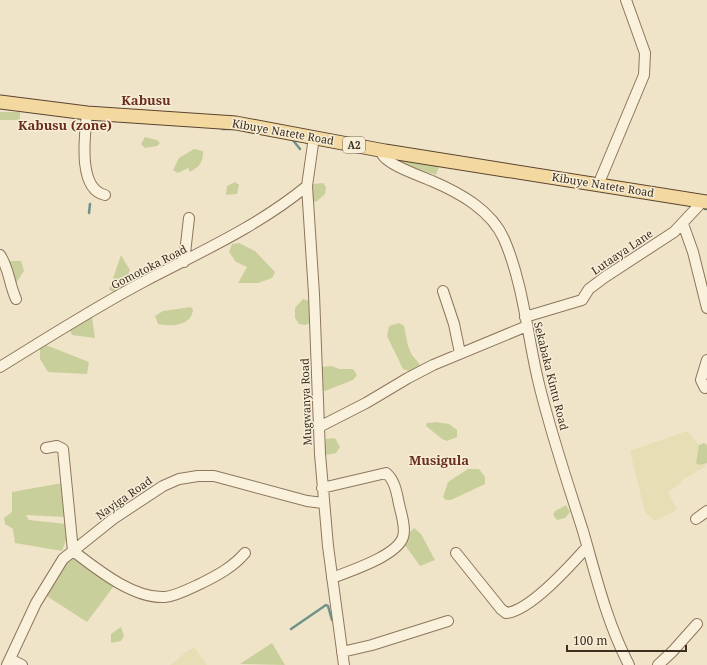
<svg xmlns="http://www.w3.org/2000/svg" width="707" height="665" font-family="'Noto Serif',serif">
<rect width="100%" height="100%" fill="#f0e4c8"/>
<path fill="#e6deb5" d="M687,431L699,445L696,459L700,465L706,464V466L682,480L681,483L668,492L677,510L655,521L645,512L630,451Z
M194,647L207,665H170L185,653Z"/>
<path fill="#c9cf9b" d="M0,112H20V120H0Z
M145,137L157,140L160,143L157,146L145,148L141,144Z
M194,149L203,151C203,163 200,166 190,172L188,168L178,173L173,170L179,158Z
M393,158L439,167L436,175L397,162Z
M235,182L239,185L237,194L226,195L227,186Z
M323,183L326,187L325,194L316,202L310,199L309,191L313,184Z
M239,243L255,251L275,272L272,278L258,283H238L247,267L236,262L229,252L232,244Z
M121,255L130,270L123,288L114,292L109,290Z
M7,261H21L24,271L16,283L11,285L1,269Z
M303,299L309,301L308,307L315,314V320L306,325L299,324L295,318V308Z
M191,307L193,310C191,326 171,327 158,324L155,316L163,311Z
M92,317L95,338L72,335L70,330Z
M399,323L404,326L408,346L412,355L421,366L411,372L403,369L387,336L389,326Z
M46,345L89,362L87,374L48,372L40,359V348Z
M332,366L339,369H353L357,375L353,380L325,391L322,388V367Z
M436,422L449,424L457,430V437L447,441L442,439L426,426L427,423Z
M335,438L340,447L336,453L327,455L324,451L326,439Z
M704,443L707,445V463L700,465L696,463L699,445Z
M468,469H479L485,477V484L451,500H446L443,497L448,482Z
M62,483L65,517L26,515L29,520L66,524V540L62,551L15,543L13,529L5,524L4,518L12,512V492Z
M566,505L570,512L565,518L557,520L553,515L555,511Z
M414,528L421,534L435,560L420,566L402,541Z
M73,555L114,586L87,622L42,593L55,572Z
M121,627L124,636L121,641L111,643V634Z
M272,643L285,665L240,664Z"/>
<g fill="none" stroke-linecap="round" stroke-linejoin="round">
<path stroke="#6f938a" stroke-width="2.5" d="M222,129H230
M292,139L300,149
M705,209H707
M89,213L90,204
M291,629L326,605L328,606L332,620"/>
<defs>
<path id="minor" d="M87,113C85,134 77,189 105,195
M314,137L307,186L314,294L320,454L328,546L344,665
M385,151L382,154C387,165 421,176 432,181C460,193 491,210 504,239C523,283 527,333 538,380C550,431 567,481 583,531C596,576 607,623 629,665
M598,185L644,75L645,53L626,0
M683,224L693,252L707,308
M0,255C9,268 9,284 16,299
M184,262L189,218
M443,291L454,324L460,353
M525,317L582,300L589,289L605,277L674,232L703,201
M707,360L701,380L705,388L707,387
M0,367C47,338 94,308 143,282C200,252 257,227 307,186
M319,427L366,403L408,378L433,365L527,326
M46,448L57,446L63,449L73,551C97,569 133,599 165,597C177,596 191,588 202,583C218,575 233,567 245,553
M322,488L386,473C395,480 397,494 399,504C401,513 406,528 403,537C397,556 350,571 332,578
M696,519L707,511
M456,553L501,609L506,613C530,611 571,565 587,547
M342,652L372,645L448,621
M10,659L22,665
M7,665L36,603L63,559L113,519L163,486L179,479L198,476H214L307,501L323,503
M658,665L672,652L697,624"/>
<path id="major" d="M0,102L87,113L236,123L385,151L707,202"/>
</defs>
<use href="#minor" stroke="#8d765c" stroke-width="12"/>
<use href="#major" stroke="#5b4430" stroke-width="15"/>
<use href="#minor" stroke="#faf1dc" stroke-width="10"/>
<use href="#major" stroke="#f3d9a0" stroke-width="13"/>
</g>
<g text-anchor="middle" stroke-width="3" stroke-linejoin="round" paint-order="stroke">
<rect fill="#f7eed8" stroke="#756857" stroke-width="1" x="343" y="137" width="22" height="16" rx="3"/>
<g font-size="10" font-weight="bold" fill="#3d2e20">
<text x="354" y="149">A2</text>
</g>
<g font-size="11" fill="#3d2e20" stroke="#f7eed8">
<text transform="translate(283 132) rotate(10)" y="4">Kibuye Natete Road</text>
<text transform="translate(603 185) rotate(9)" y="4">Kibuye Natete Road</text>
<text transform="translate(622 252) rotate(-34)" y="4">Lutaaya Lane</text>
<text transform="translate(149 267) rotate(-27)" y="4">Gomotoka Road</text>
<text transform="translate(551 376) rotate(76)" y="4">Sekabaka Kintu Road</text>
<text transform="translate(306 402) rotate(-92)" y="4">Mugwanya Road</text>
<text transform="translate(124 498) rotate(-35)" y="4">Nayiga Road</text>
</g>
<g font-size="13" font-weight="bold" fill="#6b2e1e" stroke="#f7eed8">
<text x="146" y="105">Kabusu</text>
<text x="65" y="130">Kabusu (zone)</text>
<text x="439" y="465">Musigula</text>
</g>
</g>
<path d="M567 645v6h119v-6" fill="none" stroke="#3d2e20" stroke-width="2"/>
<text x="573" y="645" font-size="12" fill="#3d2e20" stroke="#f7eed8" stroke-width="3" paint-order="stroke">100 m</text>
</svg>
